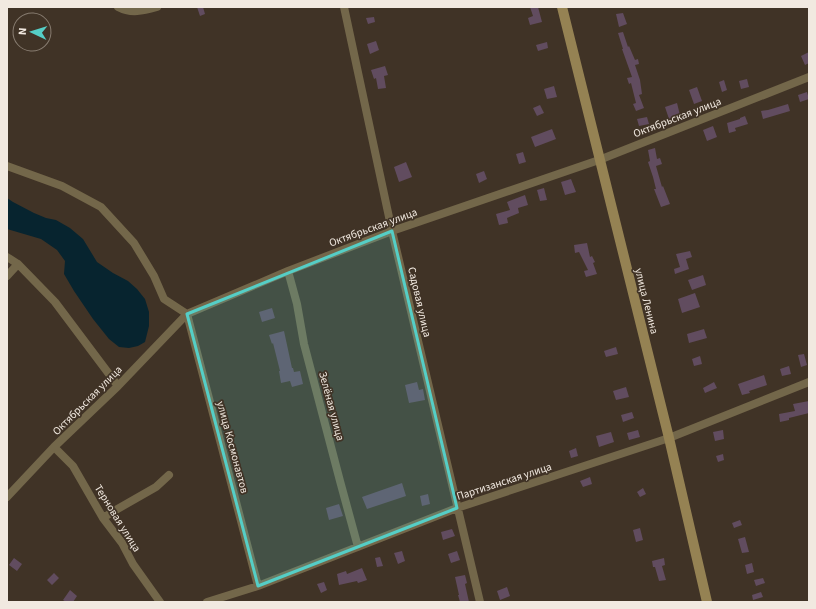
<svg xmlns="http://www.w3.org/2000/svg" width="816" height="609" font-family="'Source Sans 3',sans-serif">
<rect width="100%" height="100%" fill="#403326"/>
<path fill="#07242f" d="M7,198L13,202L34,213L46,218L56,220L70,228L83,239L97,262L113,273L128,281L137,289L145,299L149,312V326L145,342L138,346L129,348L119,347L109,339L93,319L74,291L64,274L65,261L57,250L41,239L7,229Z"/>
<path fill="#614c5f" d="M197,7H203L205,14L200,16Z
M530,7H538L542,22L530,25L528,18L533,16Z
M623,13L627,24L619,27L616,14Z
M374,17L375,22L368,24L366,18Z
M623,32L628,47L629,46L635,60L638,59L639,64L635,65L640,80L642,94L639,95L644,108L636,111L633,104L636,103L631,83L629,84L627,78L632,77L622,49H623L618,33Z
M376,41L379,50L370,54L367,44Z
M547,42L548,48L538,51L536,45Z
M809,52V63L805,65L801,56Z
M385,66L388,75L384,76L386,88L378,89L376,78L374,79L371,70Z
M747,79L749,87L741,89L739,81Z
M724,80L727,90L722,92L719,82Z
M554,86L557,97L547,99L544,89Z
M697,87L702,101L694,104L689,90Z
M807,92L809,99L800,102L798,95Z
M677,103L680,115L669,119L665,107Z
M788,104L790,111L763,119L761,111L768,110Z
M540,105L544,113L537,116L533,108Z
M745,116L748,124L735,128L736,131L729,133L727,123L740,119V118Z
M647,117L649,124L639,126L637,119Z
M713,126L717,137L707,141L703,130Z
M552,129L556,139L535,147L531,137Z
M655,148L657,159L660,158L662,164L656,166L662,187L663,186L670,204L661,207L654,189H656L653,177L648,162L650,161L648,150Z
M523,152L526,162L519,164L516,154Z
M406,162L412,177L399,182L394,167Z
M484,171L487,179L479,183L476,174Z
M571,179L576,192L565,195L561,182Z
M544,188L547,200L540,201L537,190Z
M525,195L528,205L518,208L519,213L507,218L508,223L499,225L496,214L510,210L507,202Z
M587,243L590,257L592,256L595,262L593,263L597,274L586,277L584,271L588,270L579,252L575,253L574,245Z
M690,251L692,257L686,259L689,269L675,274L674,269L680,267L676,254Z
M703,275L706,285L692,290L688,280Z
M695,293L700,307L682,313L678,299Z
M272,308L275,318L262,322L259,312Z
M704,329L707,338L689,343L687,334Z
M284,331L292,368H293L294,372L300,371L303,384L292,387L290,381L281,383L279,371H280L273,343L272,344L269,335Z
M616,347L618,354L606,357L604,351Z
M804,354L807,365L801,367L798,355Z
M700,356L702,364L694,366L692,359Z
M789,366L791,374L782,376L780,369Z
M764,375L767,385L749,391L750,393L742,395L738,384Z
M417,382L419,390L423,389L425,400L409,403L405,385Z
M714,382L717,388L705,393L703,388Z
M626,387L629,397L616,400L613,391Z
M809,401V413L789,418V420L780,422L779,414L795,411L793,404Z
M632,412L634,418L623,422L621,415Z
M638,430L640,437L629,440L627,433Z
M723,430L724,439L715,441L713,432Z
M611,432L614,442L599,447L596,436Z
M576,448L578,456L571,458L569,451Z
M723,454L724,460L718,462L716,456Z
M590,477L592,484L583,487L580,481Z
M402,483L406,496L367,509L362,497Z
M643,488L646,494L640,497L637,492Z
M428,494L430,504L422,506L420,496Z
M339,504L343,516L329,520L326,508Z
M740,520L742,525L734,528L732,523Z
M640,528L643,540L636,542L633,530Z
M452,529L455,536L443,540L441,532Z
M745,537L749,552L742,553L738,539Z
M402,551L405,561L398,564L394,553Z
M457,551L460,560L451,563L448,554Z
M380,557L383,566L377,567L375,558Z
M14,558L22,564L17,571L9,565Z
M664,558L665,565L662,566L666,580L659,581L655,567H653L652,561Z
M752,563L754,572L747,574L745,565Z
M362,568L367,580L358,583L357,581L339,585L337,574L346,571L347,574Z
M54,573L59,578L52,585L47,580Z
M465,575L467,583L465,584L469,602H460L458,595H459L455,577Z
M763,578L765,583L756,586L754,580Z
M324,582L327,590L321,593L317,584Z
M507,587L510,596L500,600L497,591Z
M70,590L77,596L73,602H66L63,600Z
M761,592L763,597L753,600L752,595Z"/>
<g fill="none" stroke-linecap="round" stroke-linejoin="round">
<path stroke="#73674a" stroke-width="8" d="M118,7C131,14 143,11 157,7
M344,7L392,231L480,602
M7,166L62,186L101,207L134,243L154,276L164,299L187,314L258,586
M7,257L18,264L55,302L118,386
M288,271L297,304L304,344L340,481L358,547
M7,276L18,264
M54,447L73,466L103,518L122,543L133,564L160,602
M7,497L54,447L118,386L187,314L288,271L392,231L599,160L809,77
M103,518L114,511L156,487L169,475
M207,602L258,586L457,508L669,438L809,382"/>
<path stroke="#958253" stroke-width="10" d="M562,7L669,438L707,602"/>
</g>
<path fill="#55cec6" fill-opacity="0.2" stroke="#55cec6" stroke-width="3" stroke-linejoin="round" d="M392,231L457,508L258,586L187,314Z"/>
<g text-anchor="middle" stroke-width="3.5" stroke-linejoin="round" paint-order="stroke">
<g font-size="11" fill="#f1e9e0" stroke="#403326">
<text transform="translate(677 117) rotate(-21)" y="4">Октябрьская улица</text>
<text transform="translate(373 227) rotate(-20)" y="4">Октябрьская улица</text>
<text transform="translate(647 301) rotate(76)" y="4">улица Ленина</text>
<text transform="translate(420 302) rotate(77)" y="4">Садовая улица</text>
<text transform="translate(87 400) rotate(-45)" y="4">Октябрьская улица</text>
<text transform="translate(332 406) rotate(75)" y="4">Зелёная улица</text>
<text transform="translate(233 447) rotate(75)" y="4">улица Космонавтов</text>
<text transform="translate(504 481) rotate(-18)" y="4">Партизанская улица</text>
<text transform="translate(118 518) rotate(58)" y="4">Терновая улица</text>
</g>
</g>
<rect width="816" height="609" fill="none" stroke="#f1e9e0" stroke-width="16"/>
<g transform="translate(32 32) rotate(274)"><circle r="19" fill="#403326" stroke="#877c70"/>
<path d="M0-3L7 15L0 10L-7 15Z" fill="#55cec6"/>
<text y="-6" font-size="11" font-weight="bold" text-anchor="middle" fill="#f1e9e0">N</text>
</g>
</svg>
